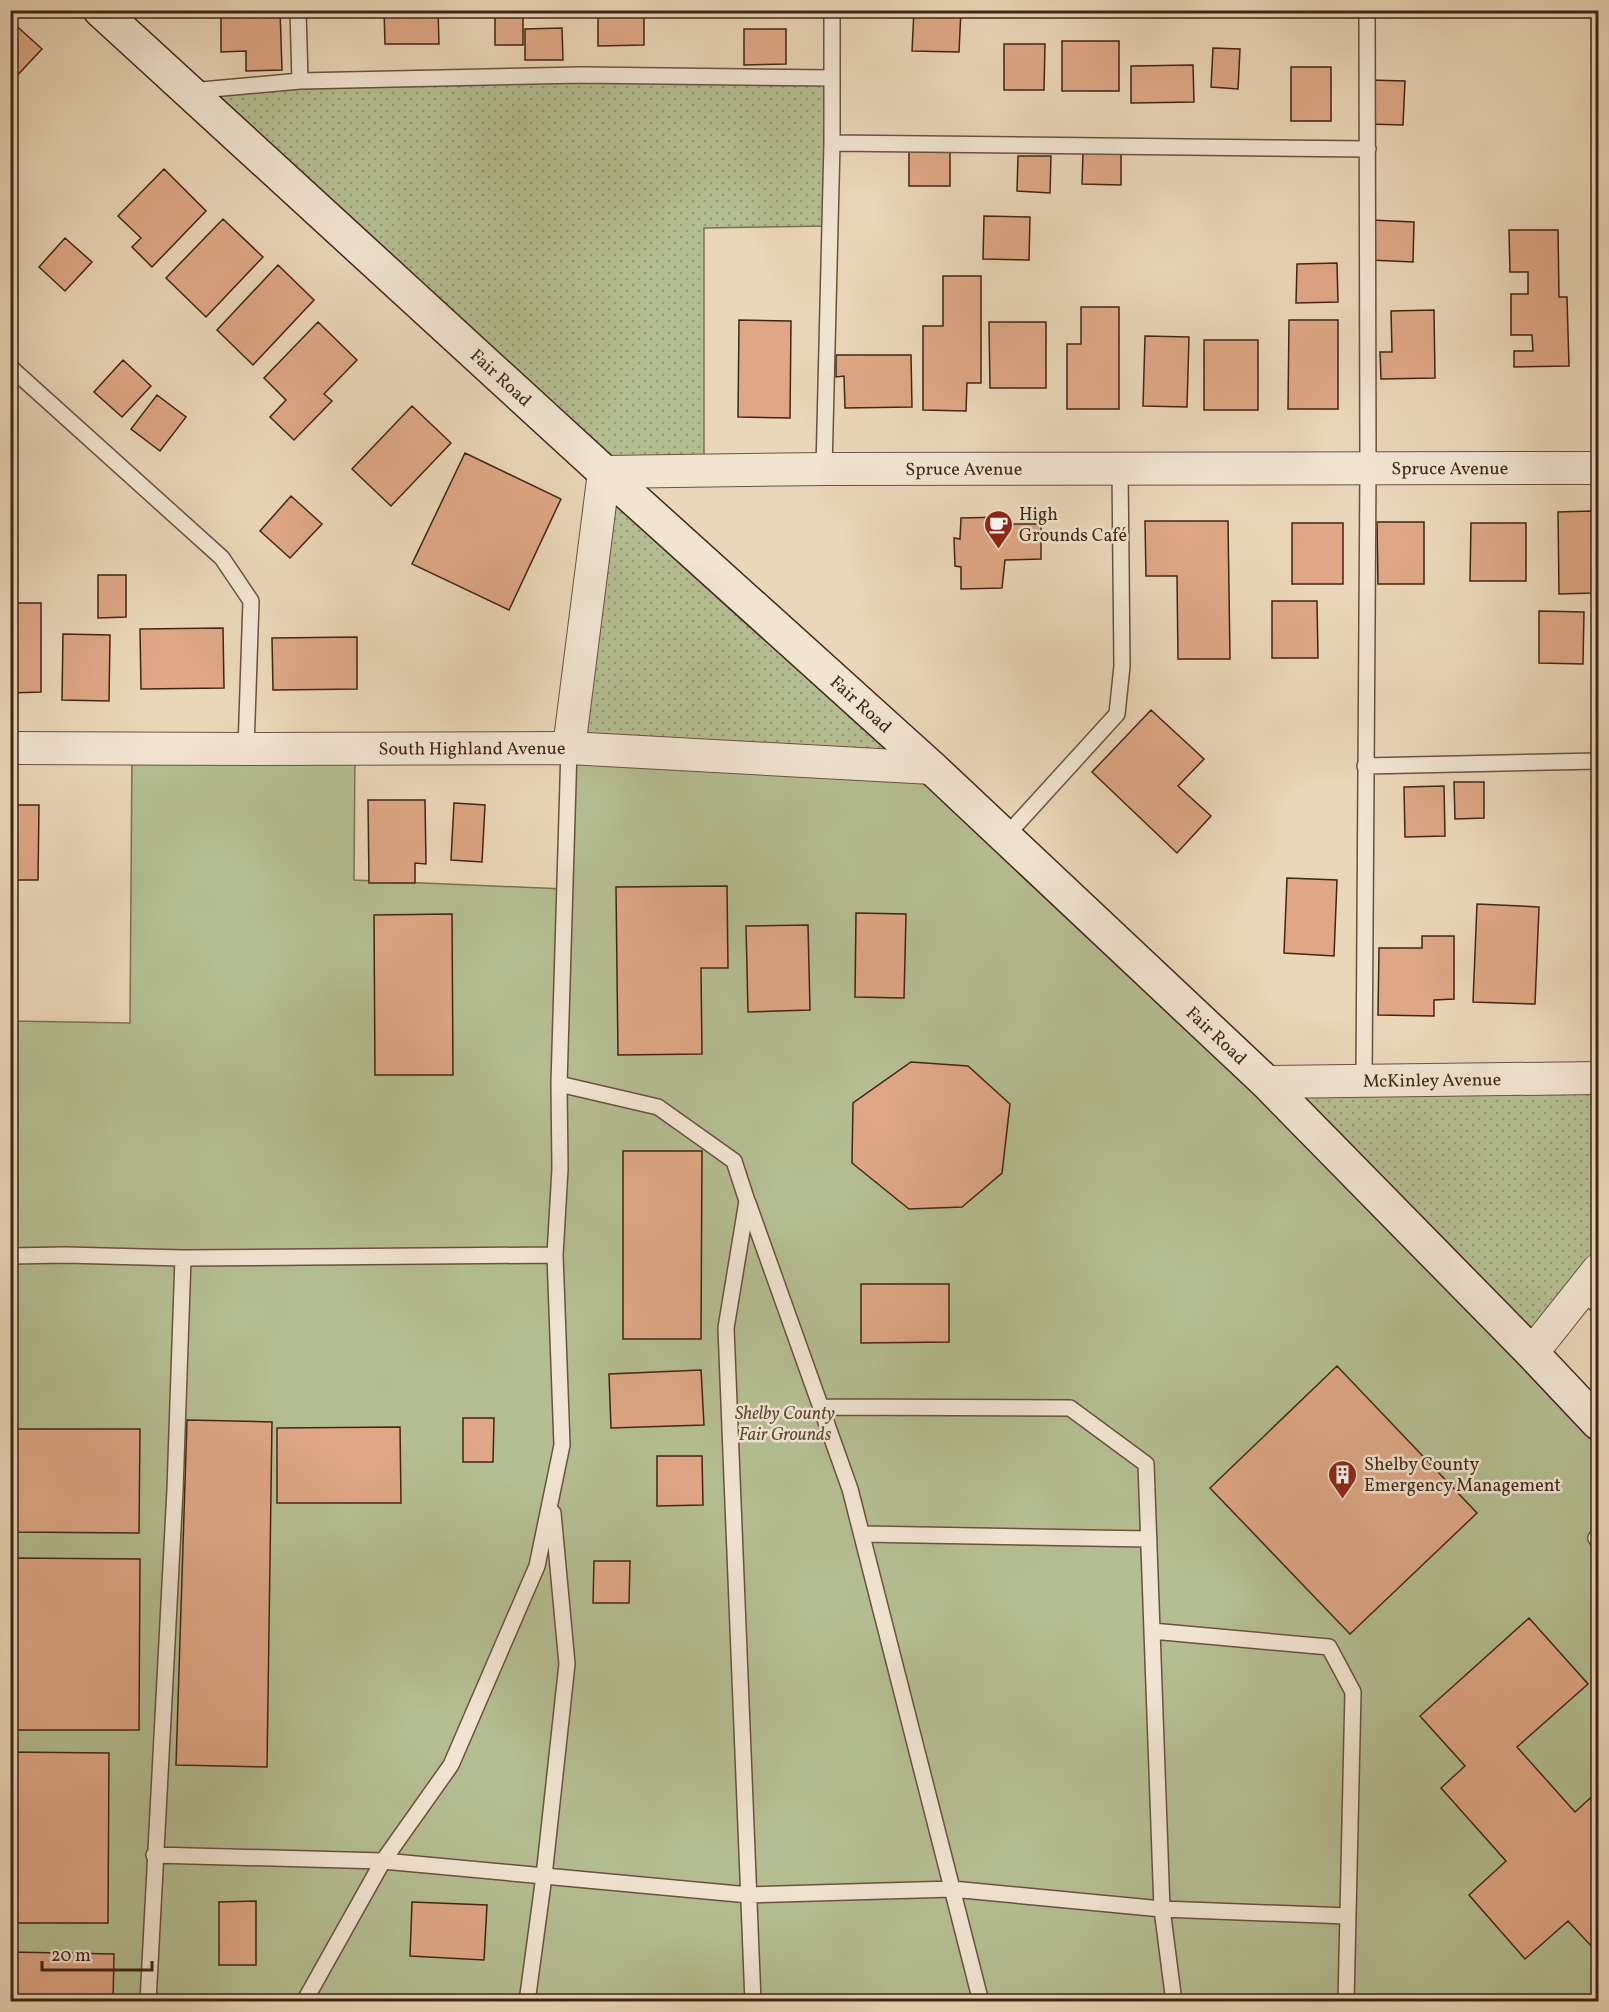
<svg xmlns="http://www.w3.org/2000/svg" width="1609" height="2012" font-family="Vollkorn,serif">
<defs>
<pattern id="grass-dots" width="8" height="8" patternUnits="userSpaceOnUse" patternTransform="scale(1.5)"><rect width="8" height="8" fill="#b4be92"/><path d="M2 2h.1M6 6h.1" fill="none" stroke="#949a76" stroke-width="1.8" stroke-linecap="round"/></pattern>
</defs>
<rect width="100%" height="100%" fill="#ead6b8"/>
<filter id="stains"><feTurbulence type="fractalNoise" baseFrequency=".00333" numOctaves="4"/><feColorMatrix values="0 0 0 0 .2 0 0 0 0 .09 0 0 0 0 .02 0 0 0 .5 -.17"/></filter>
<radialGradient id="worn" r=".72"><stop offset=".6" stop-color="#630" stop-opacity="0"/><stop offset="1" stop-color="#630" stop-opacity=".3"/></radialGradient>
<path fill="url(#grass-dots)" stroke="#7b7254" stroke-width="1.5" d="M832,78L830,226L704,228V471L606,472L932,768L569,748L604,472L190,91L300,81Z
M1598,1078V1270L1532,1353L1266,1082Z"/>
<path fill="#b4be92" stroke="#7b7254" stroke-width="1.5" d="M569,748L932,768L1598,1423V2001L11,2002V1021L130,1023L132,749H355L354,880L565,889Z"/>
<path fill="#dfa785" stroke="#422516" stroke-width="1.5" d="M221,10H280L282,70L246,71V51L221,52Z
M384,10H438L439,44H385Z
M495,10H523V45H495Z
M598,10H644V45L598,46Z
M914,10H961L959,52L912,51Z
M10,20L42,49L10,83Z
M562,28L563,60H525V29Z
M744,29H786V64L744,65Z
M1062,41H1119V91H1062Z
M1004,44H1045L1044,90H1004Z
M1213,48L1240,49L1238,89L1211,87Z
M1193,65L1194,102L1131,103V66Z
M1291,67H1331V121H1291Z
M1369,80L1405,81L1403,125L1368,124Z
M909,149H950V186H909Z
M1083,153H1121V185L1082,184Z
M1018,156H1051L1050,193L1017,191Z
M164,169L206,211L152,267L132,247L141,238L118,216Z
M984,216L1030,217L1029,260L983,259Z
M223,219L263,257L206,317L166,278Z
M1371,220L1414,222L1413,262L1370,260Z
M1509,230H1558L1559,297H1567L1569,366L1514,367V351H1533L1532,335H1511V294H1528V272H1510Z
M65,238L92,262L65,291L39,267Z
M1337,263L1338,302L1296,303L1297,264Z
M278,265L314,300L253,365L217,330Z
M943,276H981V383H967L966,411L923,410V326H943Z
M1081,307H1119V409H1067V344H1081Z
M1434,310L1435,378L1381,379L1380,352H1392L1391,311Z
M739,320L791,321L790,418L738,417Z
M1289,320H1338V409H1288Z
M318,322L357,360L324,394L332,401L294,440L270,417L286,400L264,378Z
M989,322H1046V388H990Z
M1145,336L1189,337L1187,407L1143,406Z
M1204,340H1258V410H1204Z
M836,355H911L912,407L845,408L844,376L836,377Z
M123,360L151,386L122,417L94,392Z
M157,395L186,417L160,451L131,429Z
M412,406L451,443L391,506L352,469Z
M465,453L561,499L509,610L412,564Z
M291,496L322,524L290,558L260,531Z
M1592,511L1593,593L1559,594L1558,512Z
M1004,517V524H1041V559L1005,560L1002,588L961,589V567L955,566L954,538L960,539L961,518Z
M1145,521H1228L1230,659H1178L1177,576H1146Z
M1377,522H1424V584H1378Z
M1292,523H1343V584H1292Z
M1471,523H1526V581H1470Z
M98,575H126V617L98,618Z
M1272,601H1317L1318,658H1272Z
M10,603H41V692L10,693Z
M1539,611L1584,612L1583,664L1539,663Z
M223,628L224,688L141,689L140,629Z
M63,634L110,635L109,701L62,700Z
M357,637V689L273,690L272,638Z
M1151,710L1204,759L1178,786L1211,816L1177,853L1092,772Z
M1454,782H1484V818L1455,819Z
M1444,786L1445,836L1405,837L1404,787Z
M368,800H425L426,864L415,863V883H369Z
M454,803L485,805L482,862L451,860Z
M10,805H39L38,880H10Z
M1287,878L1337,880L1334,956L1284,953Z
M727,886L728,968H701L702,1054L618,1055L616,887Z
M1477,904L1539,907L1535,1004L1473,1002Z
M856,913L906,914L904,998L855,997Z
M452,914L453,1075H375L374,915Z
M808,925L810,1010L748,1012L746,926Z
M1422,936H1454V999L1434,1000V1016L1378,1015L1379,948H1422Z
M911,1062L968,1066L1010,1104L1002,1173L962,1207L909,1209L852,1163L853,1103Z
M623,1151H702L701,1339H623Z
M861,1284H949V1342L861,1343Z
M1337,1366L1477,1513L1350,1634L1210,1488Z
M701,1370L704,1425L611,1428L609,1374Z
M463,1418H494L493,1462H463Z
M187,1420L272,1422L267,1767L176,1765Z
M400,1427L401,1503H277V1428Z
M10,1429H140L139,1533L10,1532Z
M657,1456H702L703,1505L657,1506Z
M10,1558L140,1559L139,1730H10Z
M594,1561H630L629,1603H593Z
M1529,1618L1588,1684L1517,1747L1575,1812L1598,1791V1943L1593,1948L1568,1921L1525,1959L1469,1895L1506,1861L1441,1788L1465,1766L1420,1716Z
M10,1752L109,1753L108,1923H10Z
M256,1901V1965H219V1902Z
M412,1902L487,1905L484,1960L410,1956Z
M10,1952L114,1954L113,2002H10Z
M674,1997V2002H614V1998Z"/>
<g fill="none" stroke-linecap="round" stroke-linejoin="round">
<defs>
<path id="service" d="M298,10L300,81
M190,91L300,81L582,75L832,78
M832,143L1368,149
M10,367L222,558L251,601L246,749
M824,469L832,143V10
M1365,766L1598,761
M1005,837L1117,714L1122,666L1120,468
M1364,1080L1368,468L1367,10
M559,1084L658,1107L734,1161L747,1201L726,1328L753,2002
M748,1203L850,1489L981,2002
M10,1256L65,1255L183,1258L555,1255
M1582,1291L1598,1306
M821,1407L1070,1408L1146,1464L1162,1909L1174,2002
M862,1534L1149,1539
M1598,1536L1596,1538L1598,1541
M1152,1631L1329,1647L1353,1692L1346,2002
M154,1855L383,1861L749,1895L952,1889L1162,1909L1347,1916
M148,2002L175,1490L183,1258
M304,2002L383,1861L451,1765L537,1566L562,1445L555,1255L560,1169L559,1084L569,748
M527,2002L544,1876L567,1664L553,1513"/>
<g id="minor">
<path id="s1" d="M10,748L246,749L569,748L932,768"/>
<path id="s2" d="M569,748L604,472L824,469L1598,468"/>
<path id="s3" d="M1266,1082L1598,1078"/>
<path d="M1532,1353L1598,1270"/>
</g>
<g id="secondary">
<path id="s4" d="M100,10L604,472L932,768L1266,1082L1532,1353L1598,1423"/>
</g>
</defs>
<use href="#service" stroke="#6c513e" stroke-width="18"/>
<use href="#minor" stroke="#6c513e" stroke-width="34"/>
<use href="#secondary" stroke="#422516" stroke-width="36"/>
<use href="#service" stroke="#f1e4d1" stroke-width="15"/>
<use href="#minor" stroke="#f1e4d1" stroke-width="32"/>
<use href="#secondary" stroke="#f1e4d1" stroke-width="33"/>
</g>
<defs>
<symbol id="cafe-pin" viewBox="-11 -11 22 30"><path d="M0 17L-7.5 6A9.5 9.5 0 1 1 7.5 6Z" fill="#8f2418" stroke="#f1e4d1"/><path d="M-5.5-4.5H6V0H3Q3 3.5 0 3.5H-2.5Q-5.5 3.5-5.5 0ZM3-3.2v2h1.7v-2ZM-6 4.5H4V6H-6Z" fill="#fff"/></symbol>
<symbol id="building-pin" viewBox="-11 -11 22 30"><path d="M0 17L-7.5 6A9.5 9.5 0 1 1 7.5 6Z" fill="#8f2418" stroke="#f1e4d1"/><path d="M-4-6H4V6H1V3H-1V6H-4ZM-2.5-4.3h1.7v1.8h-1.7ZM.8-4.3h1.7v1.8H.8ZM-2.5-1h1.7V.8h-1.7ZM.8-1h1.7V.8H.8Z" fill="#fff"/></symbol>
</defs>
<g fill-rule="evenodd">
<use href="#cafe-pin" x="982" y="508" width="33" height="45"/>
<use href="#building-pin" x="1326" y="1458" width="33" height="45"/>
</g>
<g text-anchor="middle" stroke-width="5" stroke-linejoin="round" paint-order="stroke">
<g font-size="18" fill="#422516" stroke="#f1e4d1">
<text dy="6" stroke="none"><textPath href="#s4" startOffset="544">Fair Road</textPath></text>
<text dy="6" stroke="none"><textPath href="#s2" startOffset="1124">Spruce Avenue</textPath></text>
<text dy="6" stroke="none"><textPath href="#s2" startOffset="638">Spruce Avenue</textPath></text>
<text dy="6" stroke="none"><textPath href="#s4" startOffset="1030">Fair Road</textPath></text>
<text dy="6" stroke="none"><textPath href="#s1" startOffset="462">South Highland Avenue</textPath></text>
<text dy="6" stroke="none"><textPath href="#s4" startOffset="1516">Fair Road</textPath></text>
<text dy="6" stroke="none"><textPath href="#s3" startOffset="166">McKinley Avenue</textPath></text>
</g>
<g font-size="18" fill="#422516" stroke="#f1e4d1" text-anchor="start">
<text x="1019" y="520">High<tspan x="1019" dy="21">Grounds Café</tspan></text>
<text x="1364" y="1470">Shelby County<tspan x="1364" dy="21">Emergency Management</tspan></text>
</g>
<g font-size="18" font-style="italic" fill="#5e4b35" stroke="#f1e4d1">
<text x="785" y="1419">Shelby County<tspan x="785" dy="21">Fair Grounds</tspan></text>
</g>
</g>
<rect width="1609" height="2012" fill="none" stroke="#ead6b8" stroke-width="36"/>
<rect x="12" y="12" width="1585" height="1988" fill="none" stroke="#422516" stroke-width="3"/>
<rect x="18" y="18" width="1573" height="1976" fill="none" stroke="#422516" stroke-width="1.5"/>
<path d="M42 1961v9h110v-9" fill="none" stroke="#422516" stroke-width="3"/>
<text x="51" y="1961" font-size="18" fill="#422516" stroke="#f1e4d1" stroke-width="4.5" paint-order="stroke">20 m</text>
<rect width="100%" height="100%" filter="url(#stains)"/>
<rect width="100%" height="100%" fill="url(#worn)"/>
</svg>
